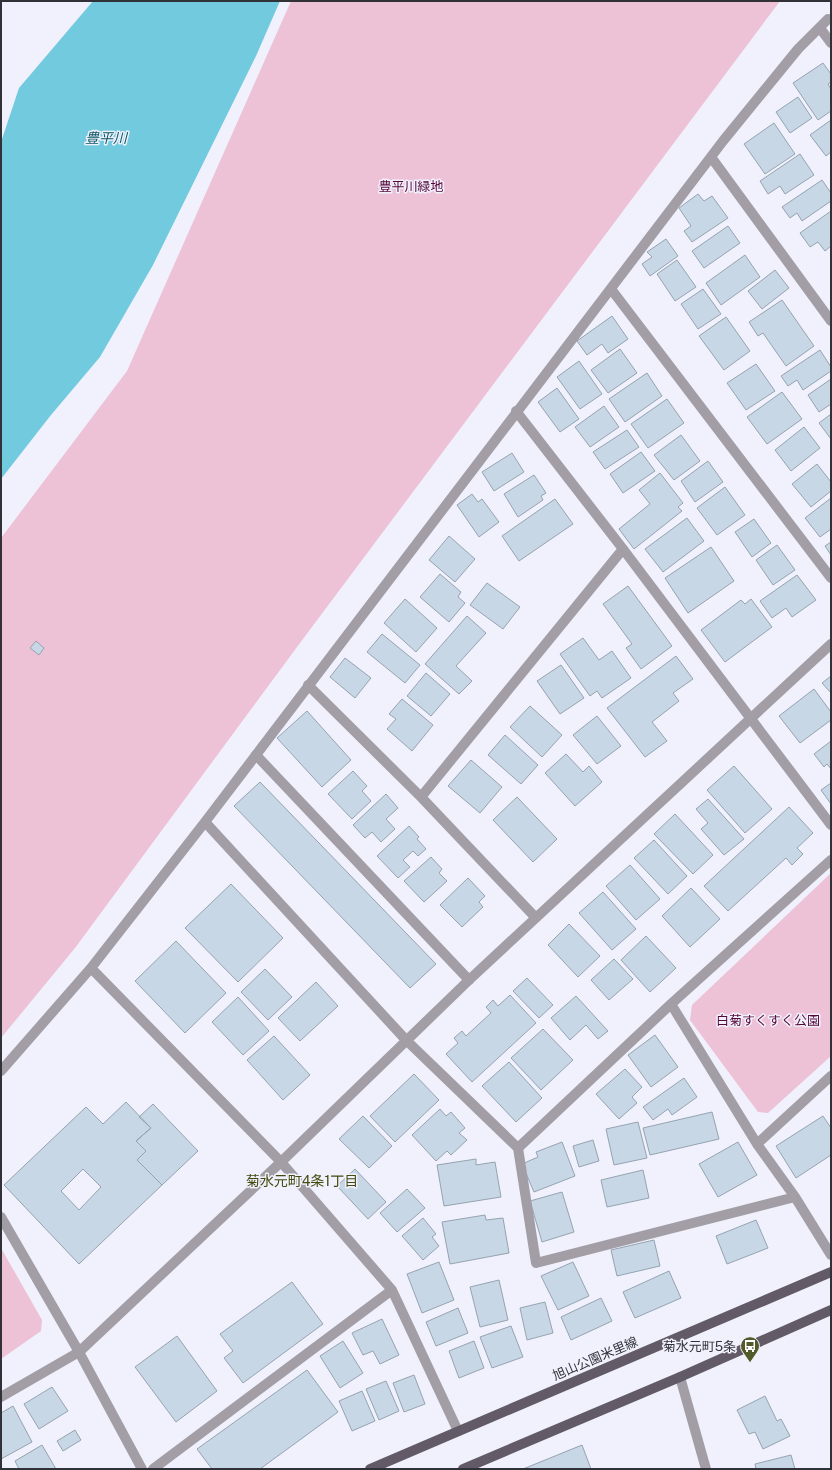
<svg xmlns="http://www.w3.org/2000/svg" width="832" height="1470" font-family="'Public Sans','Noto Sans JP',sans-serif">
<rect width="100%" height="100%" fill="#f0f1fc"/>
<path fill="#edc1d6" d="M291,1H780L297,647L75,948L1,1038V538L127,371Z
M831,873V1056L768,1113L758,1112L690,1020L692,1005Z
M1,1248L42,1320L41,1331L1,1359Z"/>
<path fill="#72cadf" d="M93,1H280L256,56L153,265L100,357L51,415L1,479V142L19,88Z"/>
<path fill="#c8d7e5" stroke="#95a3b1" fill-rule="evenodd" d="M823,63L831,74V82L828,84L831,89V111L818,120L793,83Z
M798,97L812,118L790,133L776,112Z
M831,120V152L826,156L810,135Z
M774,123L795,154L765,174L744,144Z
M800,154L814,175L785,194L780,186L768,194L760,181Z
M822,180L831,193V201L802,221L797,213L790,218L782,207Z
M698,194L704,201L712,196L728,218L692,242L684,231L691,226L679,208Z
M831,211V246L825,251L818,242L810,247L800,233Z
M728,226L740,243L704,268L692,251Z
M666,239L678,256L650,276L642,264L652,257L647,252Z
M745,255L760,277L721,305L706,283Z
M677,260L696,287L675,301L657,274Z
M775,270L789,288L762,309L748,291Z
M703,289L721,314L698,329L681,304Z
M782,300L814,346L786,366L763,333L758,336L749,322Z
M612,316L628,339L608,353L602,344L587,355L577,341Z
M726,317L750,351L724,370L699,336Z
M620,349L637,373L608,393L591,370Z
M820,350L831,367V371L803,390L797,380L788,386L781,376Z
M579,361L602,394L580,409L557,377Z
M756,364L775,391L746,410L727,383Z
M647,373L662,396L625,422L609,399Z
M831,379V404L819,412L808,395Z
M557,388L579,419L560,432L538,402Z
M782,392L802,419L767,444L747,417Z
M667,399L684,423L648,448L631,424Z
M604,406L619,427L590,447L575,427Z
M831,414V439L819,423Z
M804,427L820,448L791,471L775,450Z
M627,430L639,447L605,469L593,452Z
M681,435L700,461L674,480L654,455Z
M641,452L655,471L623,493L610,474Z
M512,453L524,472L494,491L482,472Z
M708,461L723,482L695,502L681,481Z
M817,464L831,482V491L811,507L792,484Z
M660,473L683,503L678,507L682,511L634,549L619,529L650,504L639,490Z
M534,475L546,493L541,496L543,500L518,517L504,494Z
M725,487L745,515L717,535L697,508Z
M472,494L478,502L482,499L499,522L479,537L457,505Z
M831,498V529L820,537L805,518Z
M555,499L573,524L519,561L502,536Z
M687,518L704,541L663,572L645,549Z
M754,519L771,543L752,557L735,532Z
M449,536L475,559L455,582L429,560Z
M831,542V555L825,546Z
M777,545L795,570L773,585L756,560Z
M711,547L734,581L688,613L665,578Z
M440,574L461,592L458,597L465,603L449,622L420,597Z
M797,575L816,600L792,617L786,608L772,618L760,601Z
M487,583L520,607L503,629L470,605Z
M628,586L672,646L641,669L626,648L632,644L603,604Z
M405,599L437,628L416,652L384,623Z
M751,599L772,627L725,662L701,630L741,600L745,604Z
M467,616L486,633L456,666L472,681L459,694L425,664Z
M382,634L420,665L405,683L367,652Z
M583,638L599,660L612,651L631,678L602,698L597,691L590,696L560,654Z
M36,641L44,648L39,655L30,648Z
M676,656L693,679L673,693L679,701L652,722L667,741L645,757L607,708Z
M345,658L371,678L355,698L330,677Z
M561,665L584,698L560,714L537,681Z
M426,673L450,694L431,716L407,696Z
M831,676V693L822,683Z
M814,689L831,712V720L800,743L779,716Z
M402,699L433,725L412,751L387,729L396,719L389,714Z
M530,706L562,735L542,757L510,727Z
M307,711L351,760L322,787L277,738Z
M597,716L621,746L597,764L573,735Z
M505,735L538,765L521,784L488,755Z
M831,741V769L827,764L824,767L814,754Z
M566,754L583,772L589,766L602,782L575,806L545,773Z
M471,760L502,787L480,813L448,786Z
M734,766L772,809L745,833L707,790Z
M353,771L367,786L362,791L371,801L352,819L328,794Z
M260,782L436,964L410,988L234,806Z
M831,783V804L821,790Z
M386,794L398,808L386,819L395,829L381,842L372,832L365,838L353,825Z
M517,797L557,839L533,862L493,820Z
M708,799L744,839L724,855L701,829L708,823L696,809Z
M789,807L813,833L797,848L803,854L792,865L786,858L728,911L704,886Z
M675,814L713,855L693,874L654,834Z
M409,826L419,837L417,839L426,849L418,856L413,851L403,860L410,867L398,878L377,856Z
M654,840L687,876L668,894L634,858Z
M431,857L442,869L439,873L447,881L424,902L404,881Z
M630,865L660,899L636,920L606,886Z
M468,878L485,896L479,902L483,907L462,927L440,905Z
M231,884L283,938L238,982L185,928Z
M691,888L720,919L690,947L662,916Z
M603,892L636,929L612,950L579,913Z
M569,924L600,956L578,977L548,945Z
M646,936L676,968L650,992L621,960Z
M176,941L226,993L185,1033L135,981Z
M614,959L633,979L609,1000L591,980Z
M265,969L292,997L268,1020L241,992Z
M527,978L553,1005L539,1018L513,991Z
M316,982L338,1006L300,1041L278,1018Z
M510,995L536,1023L472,1082L446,1054L458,1043L454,1038L462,1031L466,1036L491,1013L486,1007L493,1000L498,1006Z
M576,996L608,1031L598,1039L586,1025L570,1040L551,1018Z
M238,997L269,1031L243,1055L212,1022Z
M543,1029L573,1060L541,1090L511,1058Z
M655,1035L678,1067L651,1087L628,1055Z
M274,1036L310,1075L283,1100L247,1060Z
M509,1062L542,1098L516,1122L482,1086Z
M625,1069L642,1087L632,1097L637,1103L619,1119L596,1094Z
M414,1074L439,1100L395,1142L370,1116Z
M684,1078L697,1097L672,1115L668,1109L653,1120L643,1107Z
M126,1102L151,1128L136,1141L146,1151L137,1160L162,1185L79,1264L4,1185L86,1107L103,1124ZM83,1169L101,1187L79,1210L61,1191Z
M153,1104L198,1151L162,1185L137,1160L146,1151L136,1141L151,1128L139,1117Z
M440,1109L446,1116L451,1112L465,1128L459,1133L467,1140L451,1155L447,1151L436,1161L412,1135Z
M712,1112L719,1139L650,1155L643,1128Z
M363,1116L392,1146L369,1168L339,1139Z
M823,1116L831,1128V1155L796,1178L776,1146Z
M638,1122L647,1158L614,1165L606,1129Z
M593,1140L599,1161L579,1167L573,1146Z
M562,1142L575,1176L534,1192L522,1164L538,1157L536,1152Z
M738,1142L757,1175L718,1197L699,1164Z
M476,1159V1165L495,1162L501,1197L444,1206L437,1165Z
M355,1169L386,1202L368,1219L337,1186Z
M643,1170L649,1198L607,1207L601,1180Z
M407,1189L425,1208L397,1232L380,1213Z
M562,1192L574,1232L542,1242L530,1201Z
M485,1215L486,1220L503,1218L509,1253L450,1264L442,1222Z
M423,1218L436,1234L432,1237L439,1246L423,1260L402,1236Z
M756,1220L768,1248L727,1264L716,1236Z
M654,1240L660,1266L617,1276L611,1250Z
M439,1262L454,1300L422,1313L407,1274Z
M573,1262L589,1296L558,1310L541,1276Z
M669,1271L681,1298L635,1318L623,1292Z
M499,1280L508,1320L480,1327L470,1287Z
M292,1282L323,1324L243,1383L224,1358L233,1351L220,1334Z
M601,1298L612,1321L571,1340L561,1317Z
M545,1302L553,1333L527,1340L520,1308Z
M458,1308L468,1333L436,1346L426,1322Z
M382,1319L399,1355L380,1364L373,1351L363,1355L352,1333Z
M511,1326L523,1357L492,1368L480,1337Z
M177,1336L217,1391L176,1422L135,1367Z
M343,1341L363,1373L340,1388L320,1356Z
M474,1341L484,1368L459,1378L449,1351Z
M307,1370L338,1412L260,1469H212L197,1449Z
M414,1375L425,1404L404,1412L393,1383Z
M386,1381L399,1411L379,1420L366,1389Z
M52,1387L68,1411L39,1429L24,1404Z
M362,1391L375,1421L352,1431L339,1401Z
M765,1396L777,1421L781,1419L790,1436L763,1449L755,1432L749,1434L737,1410Z
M13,1406L32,1442L1,1459V1413Z
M75,1430L81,1440L63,1451L57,1441Z
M42,1445L56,1469H19L15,1461Z
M582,1445L591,1469H523Z
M791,1455L795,1469H756L755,1464Z"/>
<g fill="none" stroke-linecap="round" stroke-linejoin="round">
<path stroke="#a39ea5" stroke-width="10" d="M256,755L469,980"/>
<path stroke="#a39ea5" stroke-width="10" d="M820,28L831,43
M711,157L831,321
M611,289L831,578
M516,411L623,549L831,825
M308,685L421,797L536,918
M421,797L623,549
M205,822L406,1040L518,1148L671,1004L831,860
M91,968L281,1162L392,1290L458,1431
M671,1004L757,1144L795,1197L831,1255
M1,1071L91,968L205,822L723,141L798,49L828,19
M757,1144L831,1076
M518,1148L536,1263L795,1197
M1,1217L79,1352L142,1469
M680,1377L706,1469
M1,1397L79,1352L281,1162L469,980L831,644
M153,1469L392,1290"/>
<path stroke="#625a66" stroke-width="10" d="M370,1469L831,1272
M463,1469L680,1377L831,1310"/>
</g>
<defs>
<symbol id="bus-pin" viewBox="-11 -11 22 30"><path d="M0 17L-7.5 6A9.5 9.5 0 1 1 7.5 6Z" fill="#535a29" stroke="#f0f1fc"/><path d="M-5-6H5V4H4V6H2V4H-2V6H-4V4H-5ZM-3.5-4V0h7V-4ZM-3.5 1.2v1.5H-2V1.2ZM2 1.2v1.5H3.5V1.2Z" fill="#fff"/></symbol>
</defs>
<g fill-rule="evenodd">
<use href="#bus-pin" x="739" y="1335" width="22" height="30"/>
</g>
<g text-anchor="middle" stroke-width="3" stroke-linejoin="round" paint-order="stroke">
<g font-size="13" fill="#57083a" stroke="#f0f1fc">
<text x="411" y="191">豊平川緑地</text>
<text x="768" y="1025">白菊すくすく公園</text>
</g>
<g font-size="13" fill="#313138" stroke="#f0f1fc" text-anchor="end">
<text x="736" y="1351">菊水元町5条</text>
</g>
<g font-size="13" fill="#313138" stroke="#f0f1fc">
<text transform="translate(595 1358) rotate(-23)" y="5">旭山公園米里線</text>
</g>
<g font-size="14" font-style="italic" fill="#095766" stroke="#f0f1fc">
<text x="106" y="143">豊平川</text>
</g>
<g font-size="14" fill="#444b0f" stroke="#f0f1fc">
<text x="302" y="1186">菊水元町4条1丁目</text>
</g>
</g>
<rect width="832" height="1470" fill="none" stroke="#313138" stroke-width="4"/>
</svg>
